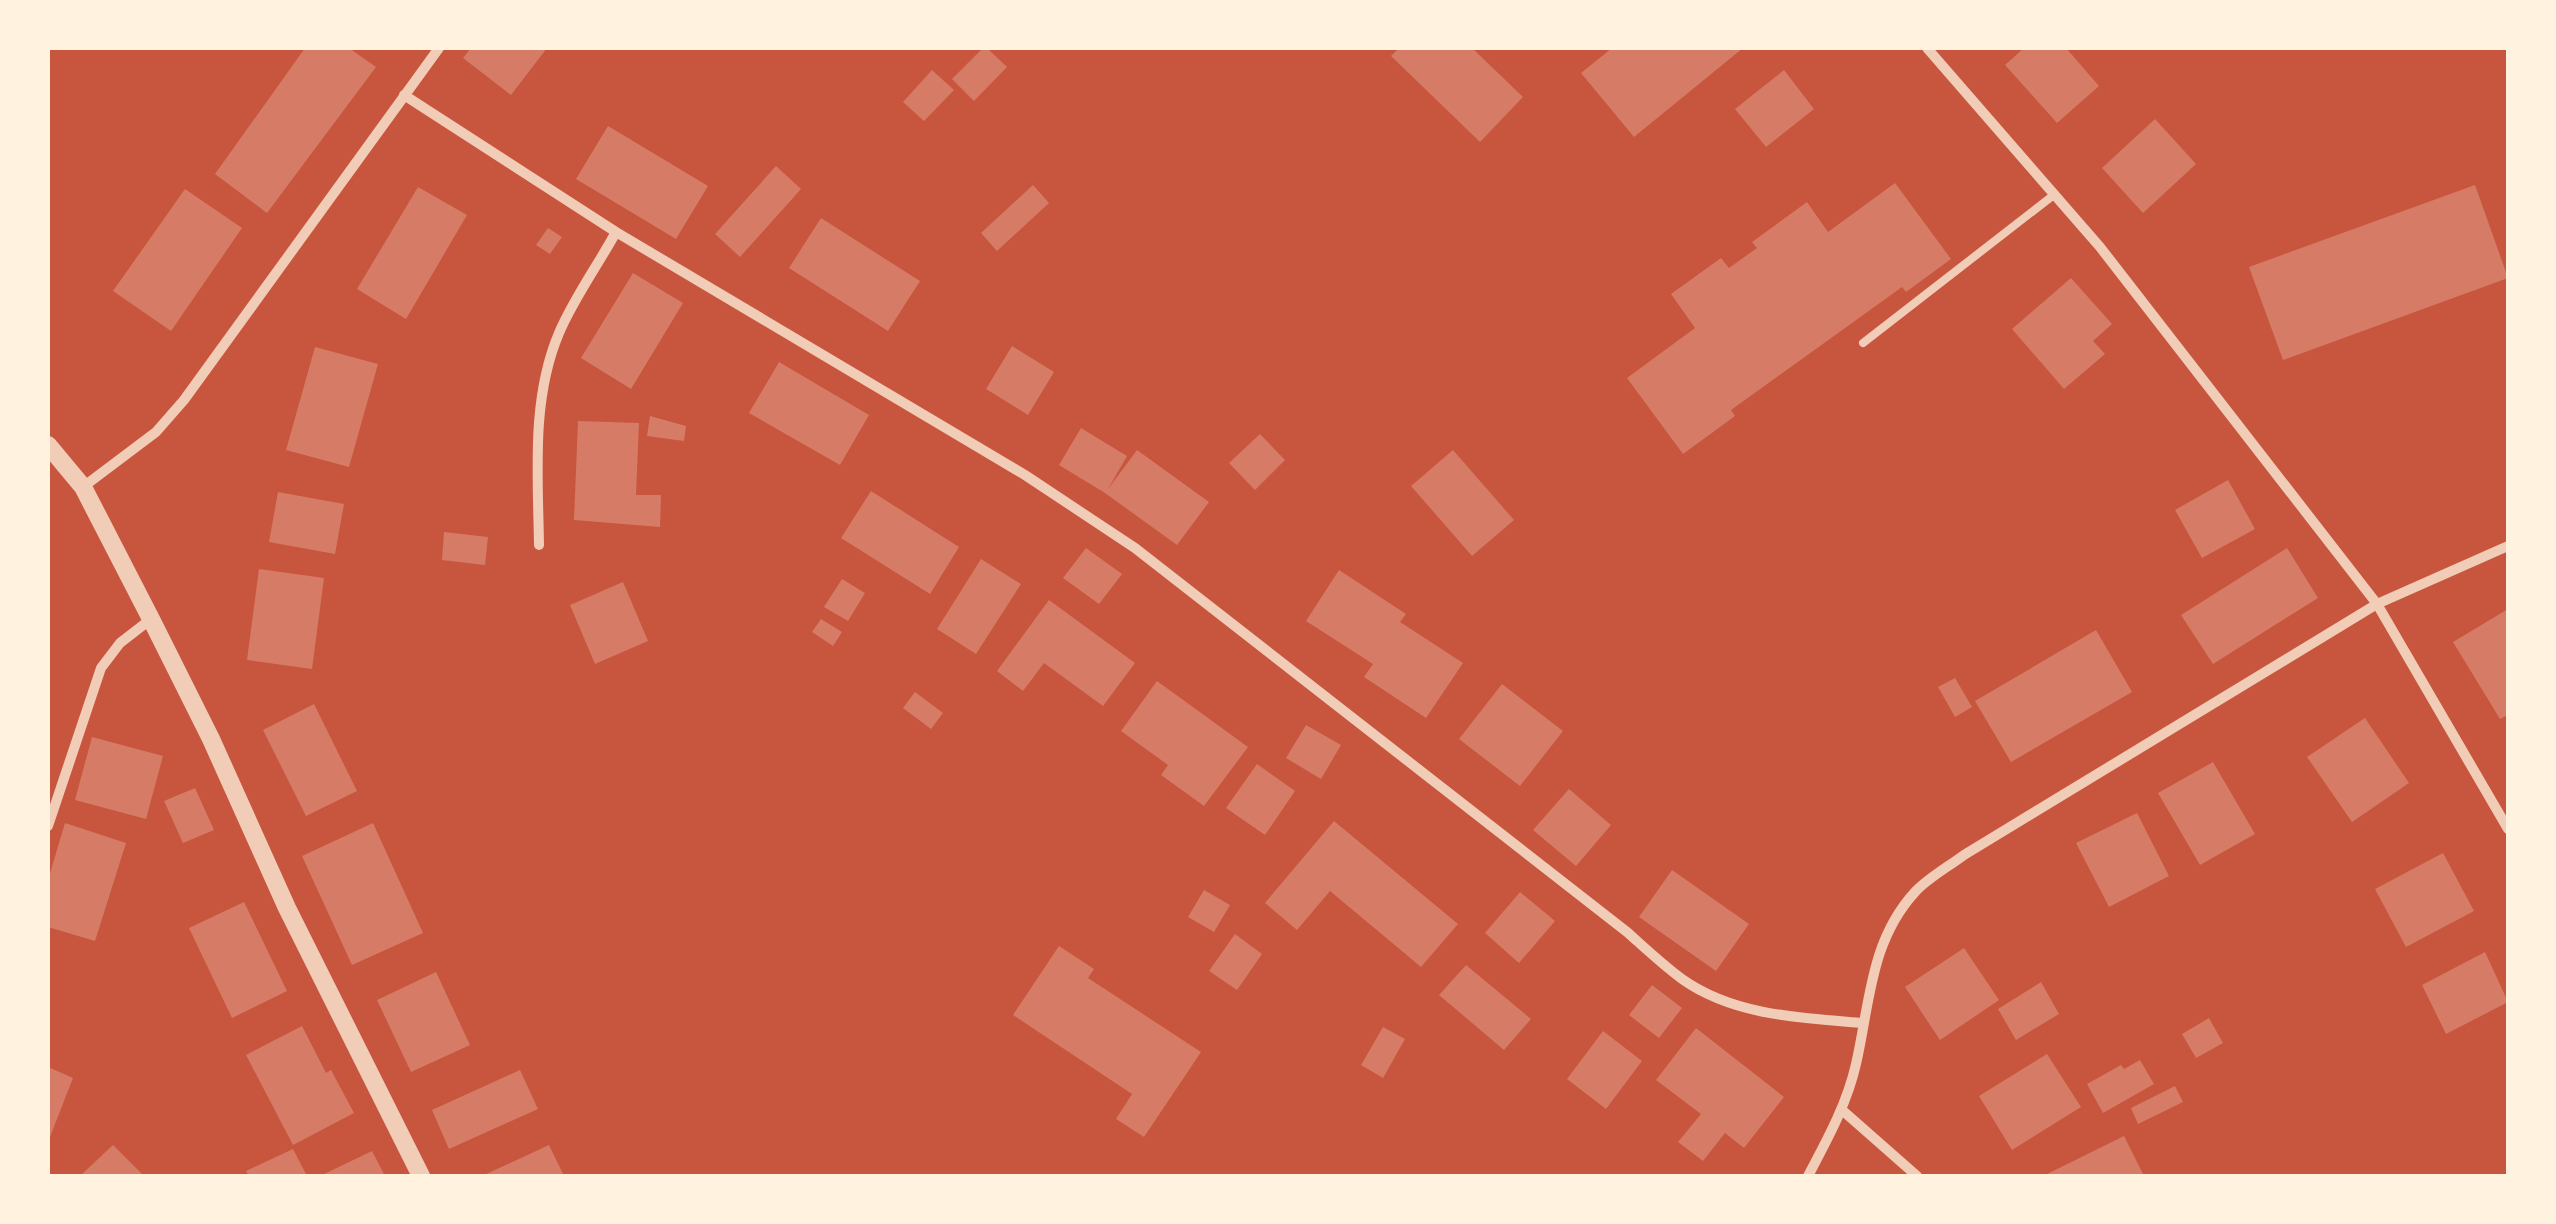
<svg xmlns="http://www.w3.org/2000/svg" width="2556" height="1224" font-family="'Asap Condensed',sans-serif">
<rect width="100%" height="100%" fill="#c8553d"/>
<path fill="#d67c66" d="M305,48H349L376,67L267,213L215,174Z
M471,48H547L511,95L463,58Z
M983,48H987L1007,67L974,101L952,79Z
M1399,48H1472L1523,97L1480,142L1391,56Z
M1612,48H1743L1634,137L1581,73Z
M2024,48H2066L2099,86L2057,123L2005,65Z
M932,70L954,90L924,121L903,102Z
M1784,70L1814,109L1766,147L1735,109Z
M2155,119L2196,164L2143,213L2102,168Z
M608,126L708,186L676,239L576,179Z
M776,166L801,189L740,257L715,234Z
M1895,183L1951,259L1906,292L1902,287L1731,410L1735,416L1683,454L1627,378L1695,328L1671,294L1721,258L1729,268L1757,248L1752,242L1807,202L1828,232Z
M1033,185L1049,203L997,251L981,233Z
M2475,185L2508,278L2283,360L2249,267Z
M418,187L467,215L406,319L357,289Z
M185,189L242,228L171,331L113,291Z
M821,218L920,281L888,331L789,268Z
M548,228L562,237L550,254L536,245Z
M633,273L683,303L631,389L581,358Z
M2071,278L2112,324L2093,341L2105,354L2064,389L2012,329Z
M1012,346L1054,372L1028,415L986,389Z
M315,347L378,364L349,467L286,450Z
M779,362L869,415L840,465L749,413Z
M650,416L686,426L684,441L647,436Z
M578,421L639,423L636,495H661L660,527L574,520Z
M1081,428L1127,456L1108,489L1137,450L1209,502L1177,545L1105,493L1059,465Z
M1260,434L1285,460L1255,490L1229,463Z
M1453,450L1514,520L1472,556L1411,486Z
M2228,480L2255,529L2202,558L2175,510Z
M871,491L959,547L930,594L841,538Z
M278,492L344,504L335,554L269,542Z
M444,532L488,537L485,565L442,560Z
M1086,548L1122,574L1099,604L1063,578Z
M2287,548L2318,598L2213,664L2181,615Z
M981,559L1021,584L976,654L937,629Z
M259,569L324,578L312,669L247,660Z
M1339,570L1406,614L1400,622L1463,663L1426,718L1364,677L1373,664L1306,621Z
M842,579L865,593L848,621L824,607Z
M623,582L648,641L595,664L570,605Z
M1049,600L1135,663L1103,706L1044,663L1023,691L997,671Z
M2508,609V715L2500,719L2453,642Z
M821,619L842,632L833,646L812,632Z
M2096,630L2132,692L2011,762L1975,701Z
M1955,678L1972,707L1955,717L1938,687Z
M1157,681L1248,747L1204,806L1161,775L1168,765L1121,731Z
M1502,684L1563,731L1520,786L1459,739Z
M915,692L943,713L931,729L903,708Z
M314,704L357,791L306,816L263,730Z
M2365,718L2409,783L2352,822L2307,757Z
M1306,725L1341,745L1321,779L1286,758Z
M92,737L163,756L146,819L75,800Z
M2213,762L2255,834L2200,865L2158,793Z
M1257,764L1295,791L1265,835L1226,808Z
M195,788L214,830L183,843L164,801Z
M1569,789L1611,825L1576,866L1533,830Z
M2137,813L2169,876L2109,907L2076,843Z
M1334,821L1458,924L1421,967L1330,891L1297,930L1265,903Z
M65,823L126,843L95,941L48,927V880Z
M373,823L423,933L352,965L302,856Z
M2443,853L2474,911L2406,947L2375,889Z
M1672,870L1749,924L1716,971L1639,917Z
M1204,890L1230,905L1214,932L1188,917Z
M1520,892L1555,921L1519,963L1485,933Z
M244,902L287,991L232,1018L189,928Z
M1235,934L1262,954L1237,990L1209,971Z
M1059,946L1094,969L1088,978L1201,1052L1144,1137L1116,1119L1132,1094L1013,1015Z
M1964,948L1999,1000L1940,1040L1905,987Z
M2485,952L2508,1002L2446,1034L2422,985Z
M1466,965L1531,1019L1504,1050L1439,995Z
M436,972L470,1045L411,1072L377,1000Z
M2041,982L2059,1014L2016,1040L1998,1009Z
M1652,985L1682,1008L1659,1038L1629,1015Z
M2209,1018L2223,1043L2196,1058L2182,1034Z
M302,1026L326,1073L331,1070L354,1113L293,1145L246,1055Z
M1383,1027L1405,1039L1383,1078L1361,1065Z
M1696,1028L1784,1097L1744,1148L1725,1133L1703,1161L1678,1142L1701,1114L1656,1080Z
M1603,1031L1642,1061L1606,1109L1567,1079Z
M2047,1054L2081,1107L2012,1150L1979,1096Z
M2140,1060L2154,1084L2103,1113L2087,1084L2121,1065L2124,1069Z
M48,1067L73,1078L48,1142Z
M520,1070L538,1109L449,1149L432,1110Z
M2175,1086L2183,1102L2138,1124L2131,1108Z
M2124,1136L2144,1176H2043Z
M113,1145L144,1176H80Z
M549,1145L564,1176H482Z
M293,1149L307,1176H249L246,1171Z
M372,1151L385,1176H320Z"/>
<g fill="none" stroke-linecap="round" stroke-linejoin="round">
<path stroke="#f1ccb7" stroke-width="8" d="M1863,343L2055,194"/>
<path stroke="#f1ccb7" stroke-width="10" d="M1927,48L2100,247L2377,604L2508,829
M404,95L616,232L1025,475L1135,548L1627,932C1645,948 1663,965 1682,979C1734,1016 1802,1018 1863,1023
M83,487L156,432L184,400L439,48
M539,545C538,474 531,399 559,333C574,298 598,265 616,232
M48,826L101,668L120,643L151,619
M1842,1110L1917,1176
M1808,1176C1827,1140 1847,1104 1856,1064C1870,1003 1870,941 1915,892C1928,878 1948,867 1964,855L2377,604L2508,546"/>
<path stroke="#f1ccb7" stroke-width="18" d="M48,445L83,487L151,619L211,739L287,908L421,1176"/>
</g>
<rect width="2556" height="1224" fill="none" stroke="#fff3e0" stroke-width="100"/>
</svg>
